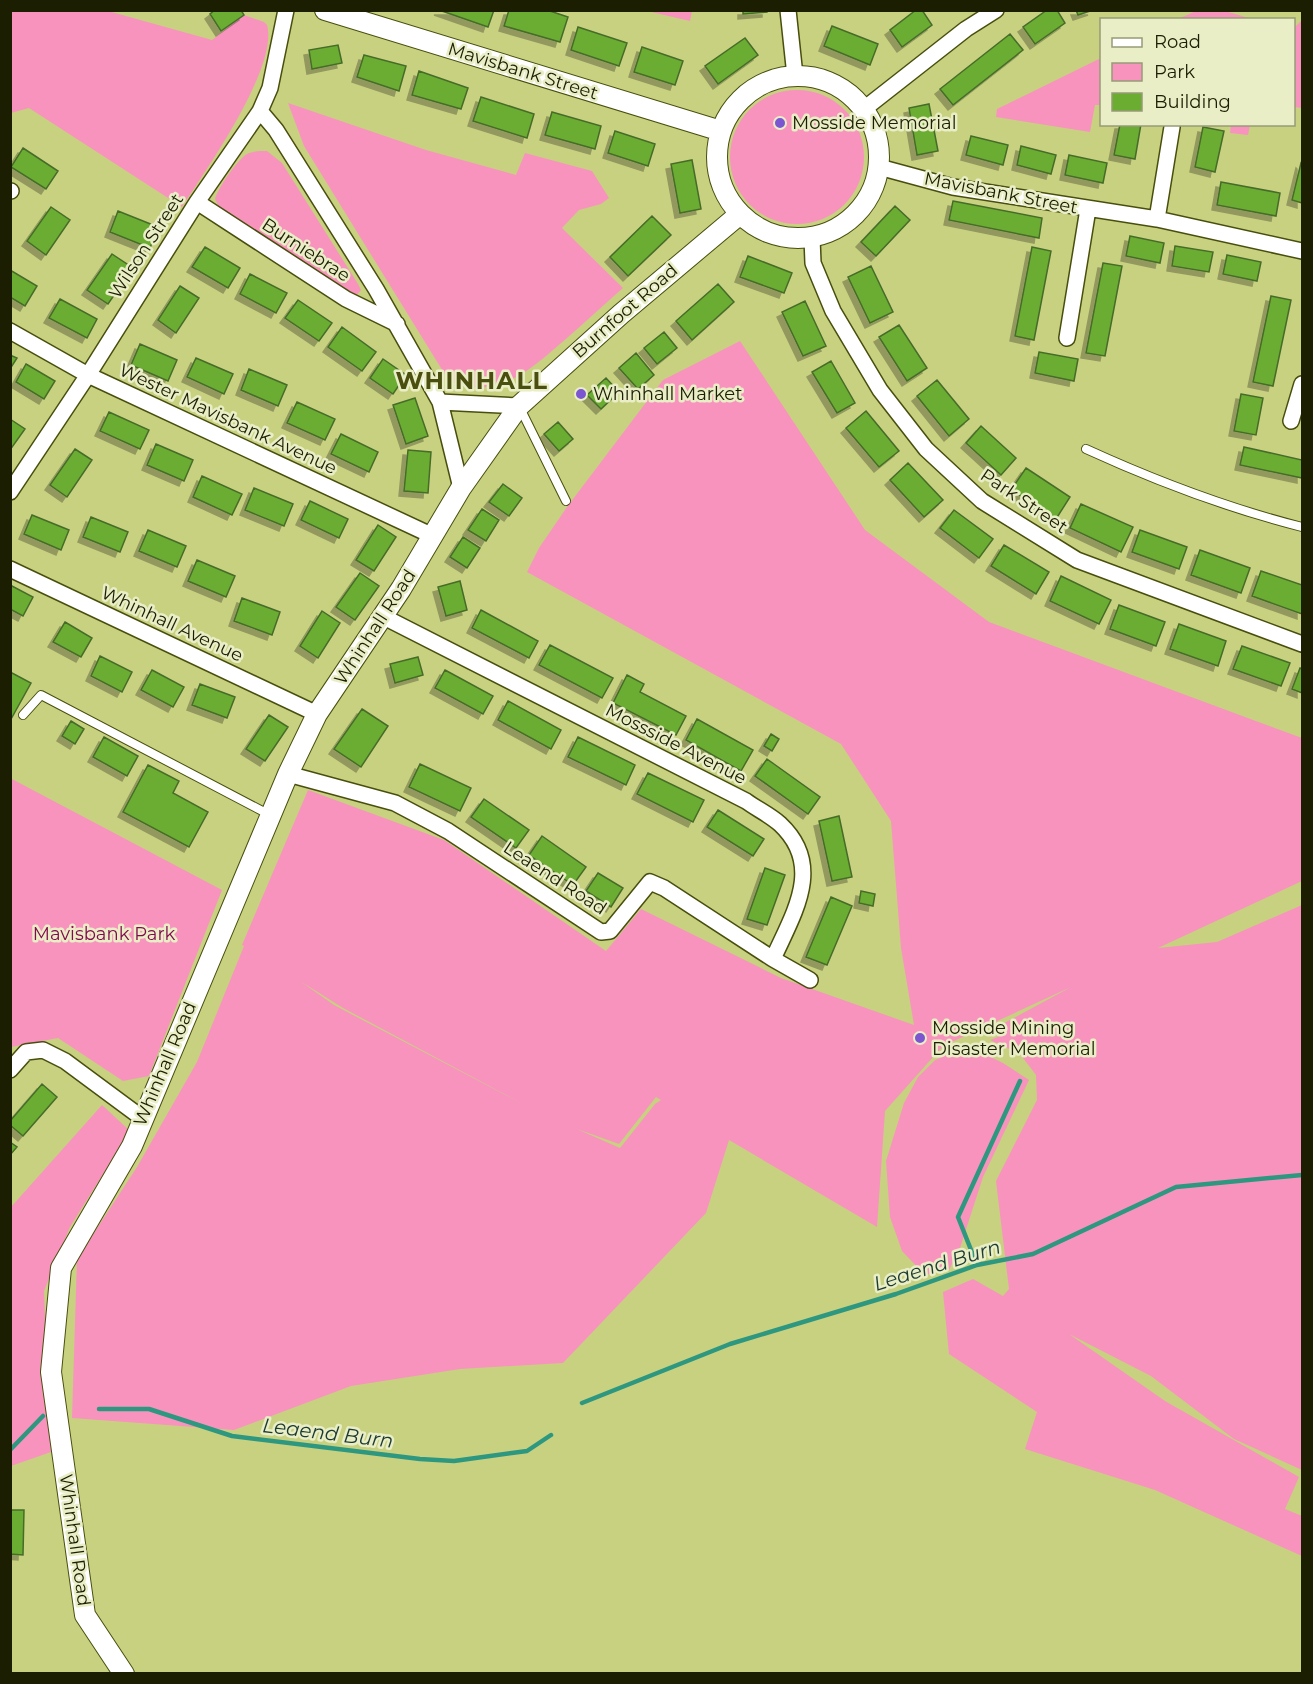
<svg xmlns="http://www.w3.org/2000/svg" width="1313" height="1684" font-family="Montserrat,sans-serif">
<defs>
<filter id="shadow"><feDropShadow dx="-5" dy="5" stdDeviation="0" flood-color="#0004"/></filter>
</defs>
<rect width="100%" height="100%" fill="#c8d180"/>
<path fill="#f893be" fill-rule="evenodd" d="M11,11H108L212,40L244,15L264,22L267,25C279,67 205,171 182,207L29,108L11,113Z
M692,11L690,21L647,11L692,10Z
M1196,11H1225L1252,19H1178Z
M1302,20V108L1294,107V28Z
M1101,58V105H1095L1090,132L996,117L997,109Z
M730 157a67 67 0 1 1 134 0a67 67 0 1 1-134 0Z
M288,103L426,150L516,175L525,153L592,171L609,198L601,204L579,210L562,228L623,288C604,305 586,321 567,338C531,369 499,401 449,381L304,146Z
M1231,125H1250L1248,135L1230,133Z
M267,151L282,163L358,284L361,290L356,296L352,294L219,207L215,199C218,188 237,160 247,154C253,151 260,151 267,151Z
M740,341L865,530L989,622L1302,738V881L1158,948L1217,942L1302,905V1470L1234,1439L1151,1376L1069,1334L1165,1401L1299,1477L1285,1509L1302,1516V1556L1155,1490L1025,1449L1037,1412L949,1354L943,1292L973,1279L1003,1296L1009,1289L996,1181L1037,1100L1036,1075L1020,1054L990,1040L1003,1035L997,1027L1071,987L943,1046L885,1111L877,1227L729,1140L706,1213L563,1363L460,1369L351,1386L234,1430L72,1418L77,1259L137,1167L197,1062L244,946L242,945L308,790L444,840L606,951L641,909L781,978L914,1025L901,948L891,821L841,744L527,572L539,548L567,507L663,380ZM300,981L343,1008L523,1104L334,1005ZM656,1097L661,1100L655,1104L620,1148L577,1129L619,1144Z
M10,778L222,890L149,1076L123,1081L58,1038L11,1047Z
M968,1046L1003,1063L1029,1080L983,1177L960,1248L949,1270L925,1275L902,1251L890,1217L886,1161L904,1103L918,1077L935,1060Z
M102,1105L130,1131L70,1227L44,1291L51,1452L11,1466V1207Z"/>
<g fill="none" stroke-linecap="round" stroke-linejoin="round">
<path stroke="#2e977f" stroke-width="4.5" d="M977,1265L958,1217L1020,1081
M582,1403L730,1344L896,1294L977,1265L1033,1254L1176,1187L1302,1175
M99,1409H149L232,1436L420,1459L454,1461L527,1451L551,1435
M10,1450L43,1416"/>
</g>
<path fill="#6aad30" stroke="#476c2a" stroke-width="1.5" filter="url(#shadow)" d="M215,10H241L244,15L221,31L210,14Z
M439,10H494L488,27Z
M509,10H547L568,17L560,42L504,26Z
M743,10H767V12L743,14Z
M916,10H922L932,25L902,47L890,30Z
M1047,10H1057L1065,23L1035,44L1023,27Z
M1076,10H1093L1078,15Z
M832,26L878,44L870,65L824,46Z
M578,27L627,43L619,66L571,50Z
M1010,34L1023,50L953,105L940,89Z
M745,38L758,55L718,84L705,66Z
M338,45L342,63L312,69L309,50Z
M642,47L683,61L675,85L634,72Z
M364,55L406,66L399,91L357,77Z
M419,71L468,88L461,109L412,95Z
M481,97L534,114L527,138L473,121Z
M929,104L938,151L917,155L909,108Z
M552,112L601,126L595,149L545,135Z
M1120,124H1141L1135,159L1114,155Z
M1203,127L1224,131L1215,172L1195,167Z
M615,131L655,144L648,166L608,153Z
M971,136L1008,145L1003,165L966,155Z
M1021,146L1056,155L1051,174L1017,165Z
M23,148L58,171L46,189L11,167Z
M1069,155L1107,163L1103,183L1065,175Z
M692,160L701,209L680,213L671,164Z
M1301,163L1302,164V203L1292,200Z
M1221,182L1280,193L1276,216L1217,205Z
M953,201L1042,218L1039,238L949,220Z
M895,206L910,220L876,256L861,242Z
M51,207L70,220L46,255L27,241Z
M118,211L158,227L150,248L110,232Z
M652,216L671,235L628,276L610,257Z
M1130,236L1164,243L1160,263L1126,256Z
M1175,246L1213,252L1209,272L1172,266Z
M205,247L240,268L228,288L192,267Z
M1032,247L1051,251L1034,340L1015,336Z
M112,254L133,268L108,304L87,290Z
M1227,255L1261,262L1257,281L1223,274Z
M748,256L792,273L784,293L740,277Z
M1103,263L1122,266L1105,356L1086,353Z
M871,266L893,312L870,323L848,277Z
M10,270L37,286L25,306L10,297Z
M250,274L287,293L276,313L240,294Z
M718,284L734,302L692,340L676,321Z
M180,286L199,298L176,333L158,320Z
M1271,296L1291,300L1273,386L1253,382Z
M60,299L97,319L87,338L49,318Z
M298,300L332,323L319,341L285,318Z
M805,301L826,346L803,356L782,312Z
M899,325L927,368L907,381L879,337Z
M342,327L376,352L362,371L328,347Z
M664,332L677,348L657,364L644,348Z
M140,344L177,360L168,381L131,365Z
M1039,352L1078,359L1074,381L1035,373Z
M636,353L654,375L638,389L619,368Z
M10,355L17,358L10,369Z
M196,358L233,374L224,394L187,377Z
M383,359L406,375L393,394L370,378Z
M831,361L855,403L837,413L812,372Z
M26,364L55,381L44,399L16,382Z
M249,369L287,385L278,406L241,390Z
M606,378L619,392L601,409L587,395Z
M937,380L969,419L949,436L917,396Z
M1241,394L1263,398L1256,435L1234,431Z
M415,398L428,436L406,444L393,405Z
M297,402L335,419L325,440L287,423Z
M866,411L899,451L879,467L846,428Z
M109,412L149,430L140,449L100,431Z
M10,419L25,429L10,450Z
M558,422L573,439L559,451L544,434Z
M981,426L1016,458L1001,475L966,443Z
M341,434L378,452L369,472L331,454Z
M156,444L193,460L184,481L147,465Z
M1244,447L1302,460V478L1240,465Z
M75,449L92,460L67,497L50,485Z
M408,450L431,452L428,493L404,491Z
M908,463L943,500L924,517L890,480Z
M1026,468L1070,497L1056,519L1011,490Z
M202,476L242,494L232,515L193,497Z
M503,484L522,498L509,516L489,502Z
M254,488L293,504L284,526L245,510Z
M310,501L348,519L339,538L301,520Z
M1081,504L1133,527L1121,552L1070,528Z
M482,509L499,520L486,541L468,530Z
M954,510L993,539L979,558L940,528Z
M32,515L69,530L61,550L24,534Z
M91,517L128,532L120,552L83,537Z
M378,525L396,537L374,571L356,560Z
M148,530L186,546L177,567L139,551Z
M1140,530L1187,547L1179,569L1132,552Z
M463,537L480,548L467,568L450,557Z
M1004,545L1049,572L1036,594L991,566Z
M1200,550L1250,568L1241,593L1191,575Z
M197,560L235,576L226,597L188,581Z
M1261,571L1302,585V614L1252,596Z
M360,573L379,586L355,620L336,607Z
M1061,576L1111,600L1099,624L1050,601Z
M460,581L467,610L446,616L438,587Z
M10,585L33,597L23,616L10,609Z
M242,598L280,612L272,635L234,621Z
M1119,605L1165,622L1156,646L1110,629Z
M481,610L538,641L529,658L472,628Z
M322,611L340,623L318,658L300,646Z
M65,622L92,638L81,657L53,642Z
M1179,624L1226,641L1218,666L1170,649Z
M550,645L613,678L602,698L539,665Z
M1242,646L1290,663L1281,686L1233,669Z
M100,656L132,672L122,692L91,676Z
M418,657L423,675L395,683L390,664Z
M1300,668L1302,669V693L1292,689Z
M152,670L184,687L173,707L141,690Z
M445,670L493,696L483,714L435,688Z
M12,673L31,683L10,721V675Z
M627,675L644,684L640,692L686,716L676,735L613,703Z
M200,684L235,697L227,718L192,705Z
M508,701L561,730L551,749L498,720Z
M362,709L388,726L361,767L334,749Z
M269,715L288,727L265,761L246,749Z
M697,719L753,750L741,771L686,740Z
M71,721L84,729L75,744L62,736Z
M771,734L779,739L772,751L764,746Z
M104,737L138,756L127,776L93,757Z
M578,737L635,765L626,785L568,757Z
M767,759L820,797L808,814L755,776Z
M420,764L471,788L460,811L409,787Z
M148,765L179,781L173,793L208,812L189,847L123,812Z
M648,773L704,800L693,822L637,794Z
M484,799L529,830L516,848L471,817Z
M718,810L764,839L753,856L707,827Z
M839,816L852,877L832,881L819,821Z
M542,836L586,867L573,885L529,855Z
M765,868L785,875L767,925L747,919Z
M598,873L623,888L611,907L586,891Z
M861,891L875,894L873,906L859,903Z
M831,897L852,906L827,965L806,957Z
M42,1084L57,1097L23,1136L10,1125V1121Z
M10,1142L17,1147L10,1155Z
M10,1510H24L23,1555L10,1554Z"/>
<g fill="none" stroke-linecap="round" stroke-linejoin="round">
<defs>
<path id="service" d="M520,408L566,501
M1086,449C1156,481 1227,508 1302,527
M23,715L41,695L270,815"/>
<path id="minor" d="M788,10L795,76
M864,109L966,29L996,10
M260,111L276,130L376,289L440,402L461,488
M879,167L953,187L1157,219L1302,251
M10,191H11
M197,202L346,299L397,324
M1157,219L1172,127
M812,238L813,263L833,311L880,390L926,449L982,501L1077,560L1302,644
M10,331L88,375L433,536
M1067,338L1088,209
M440,402L519,406
M1291,421L1302,384
M10,492L88,375L197,202L260,111L270,88L286,10
M10,569L317,714
M382,616L746,801C757,809 770,815 780,824C825,866 793,914 773,959L810,980
M288,774L395,803L448,831L601,932L610,931L650,882L664,888L773,959
M10,1070L26,1052L43,1050L65,1061L142,1118"/>
<path id="tertiary" d="M325,10L721,131
M717 157a81 81 0 1 1 162 0a81 81 0 1 1-162 0Z
M124,1674L85,1615L51,1372L61,1268L132,1146L288,774L317,714L401,589L461,488L519,406L621,314L740,214"/>
</defs>
<use href="#service" stroke="#494e0d" stroke-width="10"/>
<use href="#minor" stroke="#494e0d" stroke-width="18"/>
<use href="#tertiary" stroke="#494e0d" stroke-width="22"/>
<use href="#service" stroke="#fff" stroke-width="8"/>
<use href="#minor" stroke="#fff" stroke-width="15"/>
<use href="#tertiary" stroke="#fff" stroke-width="20"/>
</g>
<g fill="#7b56d0" stroke="#e9eec7" stroke-width="2">
<circle cx="780" cy="123" r="6"/>
<circle cx="581" cy="394" r="6"/>
<circle cx="920" cy="1038" r="6"/>
</g>
<g text-anchor="middle" stroke-width="5" stroke-linejoin="round" paint-order="stroke">
<g font-size="18" fill="#1b1e00" stroke="#e9eec7">
<text transform="translate(523 71) rotate(17)" y="6">Mavisbank Street</text>
<text transform="translate(1001 193) rotate(11)" y="6">Mavisbank Street</text>
<text transform="translate(146 246) rotate(-57)" y="6">Wilson Street</text>
<text transform="translate(306 250) rotate(33)" y="6">Burniebrae</text>
<text transform="translate(625 311) rotate(-41)" y="6">Burnfoot Road</text>
<text transform="translate(228 419) rotate(25)" y="6">Wester Mavisbank Avenue</text>
<text transform="translate(1024 501) rotate(34)" y="6">Park Street</text>
<text transform="translate(172 624) rotate(25)" y="6">Whinhall Avenue</text>
<text transform="translate(375 627) rotate(-57)" y="6">Whinhall Road</text>
<text transform="translate(676 744) rotate(27)" y="6">Mossside Avenue</text>
<text transform="translate(555 878) rotate(33)" y="6">Leaend Road</text>
<text transform="translate(165 1064) rotate(-67)" y="6">Whinhall Road</text>
<text transform="translate(75 1540) rotate(82)" y="6">Whinhall Road</text>
</g>
<g font-size="18" fill="#1b1e00" stroke="#e9eec7" text-anchor="start">
<text x="792" y="129">Mosside Memorial</text>
<text x="593" y="400">Whinhall Market</text>
<text x="932" y="1034">Mosside Mining<tspan x="932" dy="21">Disaster Memorial</tspan></text>
</g>
<g font-size="18" fill="#840a4f" stroke="#e9eec7">
<text x="104" y="940">Mavisbank Park</text>
</g>
<g font-size="20" font-style="italic" fill="#1b3a31" stroke="#e9eec7">
<text transform="translate(937 1265) rotate(-17)" y="7">Leaend Burn</text>
<text transform="translate(328 1433) rotate(7)" y="7">Leaend Burn</text>
</g>
<g font-size="24" font-weight="bold" letter-spacing="1.5" fill="#4a4e0e" stroke="#e9eec7">
<text x="472" y="389">WHINHALL</text>
</g>
</g>
<rect width="1313" height="1684" fill="none" stroke="#1b1e00" stroke-width="24"/>
<rect x="1100" y="18" width="195" height="108" fill="#e9eec7" stroke="#979b77" stroke-width="1.5"/>
<rect x="1112" y="38" width="30" height="9" fill="#ffffff" stroke="#979b77" stroke-width="1.5"/>
<text x="1154" y="48" font-size="18" fill="#1b1e00">Road</text>
<rect x="1112" y="63" width="30" height="18" fill="#f893be" stroke="#979b77" stroke-width="1.5"/>
<text x="1154" y="78" font-size="18" fill="#1b1e00">Park</text>
<rect x="1112" y="93" width="30" height="18" fill="#6aad30" stroke="#979b77" stroke-width="1.5"/>
<text x="1154" y="108" font-size="18" fill="#1b1e00">Building</text>
</svg>
